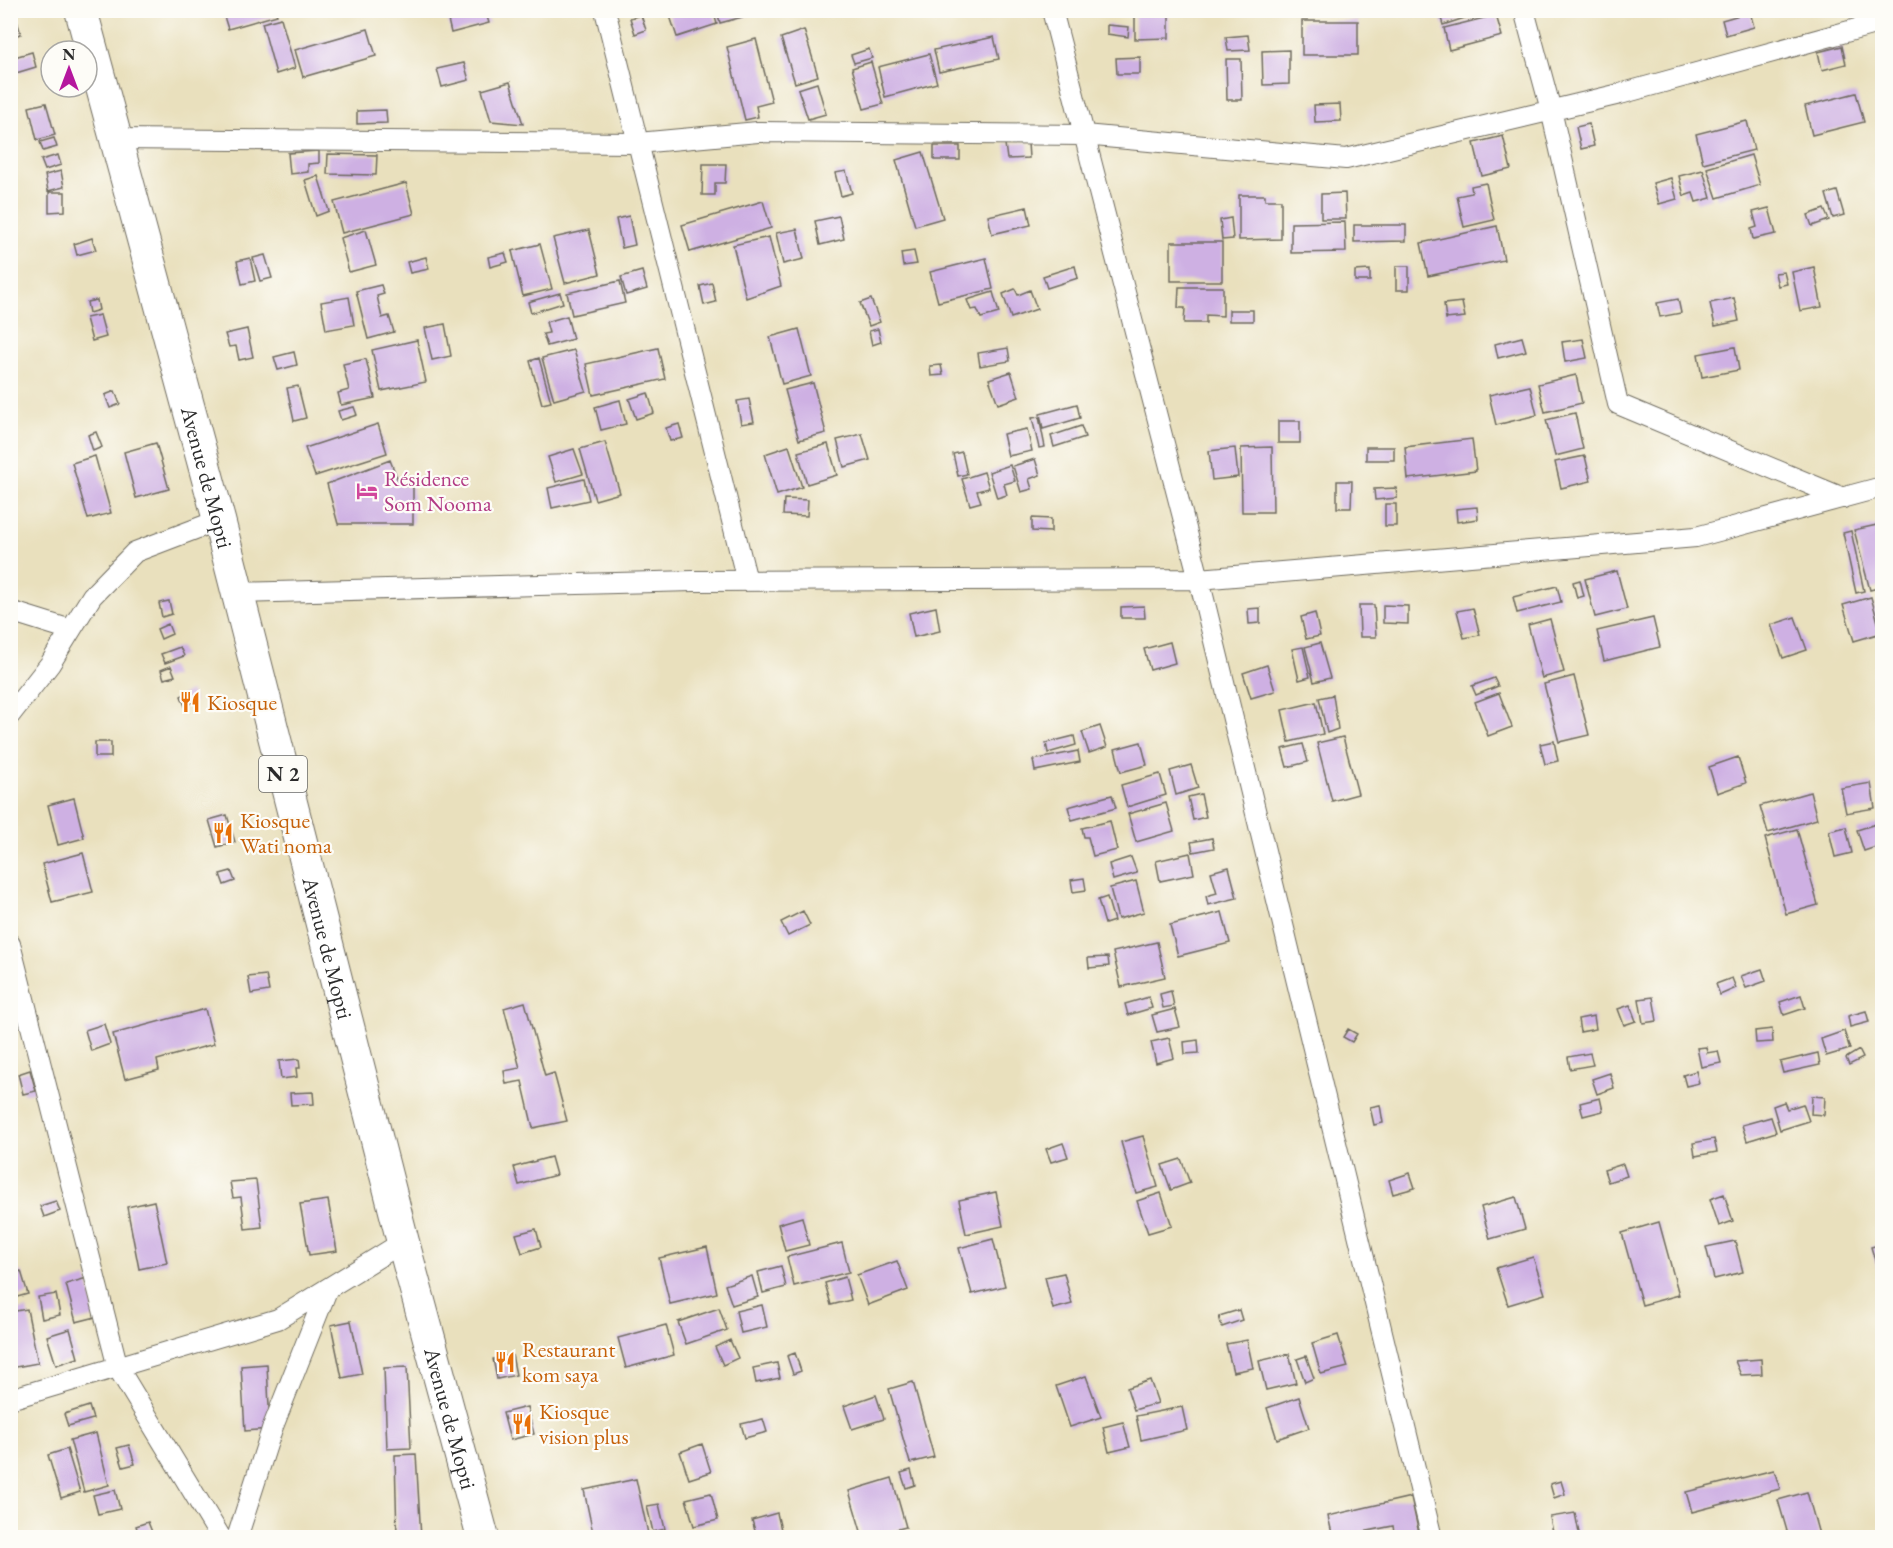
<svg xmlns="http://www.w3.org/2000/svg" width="1893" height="1548" font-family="'EB Garamond',serif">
<rect width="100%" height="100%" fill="#fdfcf7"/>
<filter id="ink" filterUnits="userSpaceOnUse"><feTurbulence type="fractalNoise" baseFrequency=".0167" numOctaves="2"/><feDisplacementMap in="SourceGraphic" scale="12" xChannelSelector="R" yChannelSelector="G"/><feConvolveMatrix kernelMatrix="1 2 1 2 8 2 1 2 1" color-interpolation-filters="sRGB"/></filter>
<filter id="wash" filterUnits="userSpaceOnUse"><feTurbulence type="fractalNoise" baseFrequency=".008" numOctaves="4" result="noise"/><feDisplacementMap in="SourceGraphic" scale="24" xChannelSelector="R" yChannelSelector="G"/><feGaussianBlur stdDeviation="1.35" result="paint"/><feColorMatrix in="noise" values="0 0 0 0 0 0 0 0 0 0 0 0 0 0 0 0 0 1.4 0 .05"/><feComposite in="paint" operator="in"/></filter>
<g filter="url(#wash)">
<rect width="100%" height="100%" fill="#e9e0bd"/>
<g id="blocks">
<path fill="#ceb0e3" d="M222,10H275L277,15L228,29Z
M485,10L489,23L451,33L446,11Z
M668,10H713L717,24L677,37Z
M717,10H765V11L720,23Z
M1135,10H1169V38L1135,39Z
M1489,10L1443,25L1439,11L1441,10Z
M14,11L21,34L10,37V12Z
M1750,12L1754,27L1726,35L1722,20Z
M641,15L646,30L635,34L630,18Z
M1496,15L1502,36L1449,50L1444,28Z
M281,18L295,68L276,74L262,23Z
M1302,21H1358V55H1302Z
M1107,25L1129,27L1128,37L1107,34Z
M368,29L376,56L303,77L295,50Z
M804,30L818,76L795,83L781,38Z
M1248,35L1250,50L1228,51L1226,37Z
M994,37L999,59L939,72L934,50Z
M756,39L772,102L756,106L758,117L745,120L727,47Z
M1842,46L1846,64L1822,70L1818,52Z
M869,49L872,58L854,63L851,55Z
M1289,50V84L1263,85L1262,51Z
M32,52L36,67L16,73L11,58Z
M929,54L937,83L885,97L878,67Z
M1140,57V74H1117L1116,58Z
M1226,59H1241L1242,100H1227Z
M871,62L883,104L864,109L852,68Z
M464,63L469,80L442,87L437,69Z
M510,82L523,124L491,121L482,90Z
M817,83L826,114L808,119L798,89Z
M1856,93L1864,122L1812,135L1805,106Z
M46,103L55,135L37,140L29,107Z
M1340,104L1341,121L1315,122L1314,105Z
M386,110L387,123L357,124V111Z
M1747,121L1754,150L1703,163L1696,134Z
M1589,124L1594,146L1581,149L1576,127Z
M1503,136L1511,169L1482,176L1474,143Z
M54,138L57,147L43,151L40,142Z
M1028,143L1029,158L1007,159L1005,144Z
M934,146H960V160H934Z
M319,151V163L308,164V172L290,174L288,153Z
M923,152L943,218L915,226L896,160Z
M328,154L377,155L376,175L327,174Z
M58,155L61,165L45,170L41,160Z
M1751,155L1760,185L1717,198L1707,168Z
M703,164H726L725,183H715V195H702Z
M1703,170L1711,198L1696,202L1693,193L1684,196L1679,176Z
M61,171L64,187L48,191L45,175Z
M846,171L852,193L841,196L835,173Z
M318,176L329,211L316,216L305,180Z
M1671,178L1677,199L1659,204L1653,183Z
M406,183L414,214L342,233L334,202Z
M1486,183L1494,220L1464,227L1457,196L1472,193L1471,186Z
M1837,191L1844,215L1833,218L1826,194Z
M49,192H65V211L49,212Z
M1345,193L1346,219H1321V194Z
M1239,195H1265V200H1281V239L1239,240Z
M763,201L771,228L690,252L682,225Z
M1027,207L1031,225L992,234L988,216Z
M1769,208L1776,234L1753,239L1751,229L1757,227L1753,212Z
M1824,209L1829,220L1812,226L1808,215Z
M629,216L635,245L622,248L616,219Z
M839,216L844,239L820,245L815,221Z
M1231,218L1233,239L1222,240L1220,220Z
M1345,222L1346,252L1291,253V223Z
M1354,225H1406V241L1354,242Z
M1497,226L1504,260L1428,276L1421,243Z
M797,229L804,259L783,264L776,233Z
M366,230L376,265L349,272L340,238Z
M589,230L600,274L565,283L553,238Z
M769,237L781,286L746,298L733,245Z
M92,238L96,250L77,255L74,244Z
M1171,242H1222V281H1171Z
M540,244L552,289L523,296L512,251Z
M914,251L917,264L903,266L901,253Z
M505,253L508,262L490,267L488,257Z
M265,255L272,278L260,281L253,258Z
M426,257L429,269L410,273L407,262Z
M250,258L255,281L242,284L237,261Z
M986,258L993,289L938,302L930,272Z
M1075,266L1078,278L1047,288L1043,276Z
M1396,266H1409V290H1396Z
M1814,267L1822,307L1800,311L1792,272Z
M1370,270V281H1355V271Z
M642,271L647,289L626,295L621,277Z
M1784,272L1787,284L1778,286L1775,273Z
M620,281L625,303L572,315L567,293Z
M712,283L716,302L704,305L700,286Z
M381,285L384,294L377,296L382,318L389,316L394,332L368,339L356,291Z
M1179,287H1223V316L1206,315V323H1184L1185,308H1178Z
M1015,289L1018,295L1030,290L1037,309L1011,318L1003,294Z
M993,292L999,313L981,318L977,309L971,310L967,300Z
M560,293L563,303L531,313L528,302Z
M349,297L354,325L326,330L321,302Z
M1734,298L1739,321L1715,326L1710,303Z
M871,299L880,322L869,326L860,303Z
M1678,299L1681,313L1660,317L1657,303Z
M97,300L99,310L89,313L87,302Z
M1462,302L1465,317L1446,319L1444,304Z
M1229,310H1253V321H1229Z
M100,315L106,337L92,341L86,318Z
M567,316L573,339L547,346L543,334L549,333L546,322Z
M445,324L451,356L432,360L425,328Z
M247,329L253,357L239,360L236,346L229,347L225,334Z
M799,329L811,376L782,384L770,337Z
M878,329L881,342L872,345L869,331Z
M1522,337L1526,351L1498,358L1495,344Z
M1583,339L1587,358L1565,362L1562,342Z
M417,340L426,382L381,391L372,350Z
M1735,347L1739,370L1702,377L1698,354Z
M658,348L665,379L593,395L586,364Z
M1008,348L1010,361L980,366L978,353Z
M574,350L586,391L554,400L542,358Z
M294,352L297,365L278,370L274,357Z
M539,358L551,402L542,404L530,361Z
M366,359L375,398L341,405L338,393L349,390L343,364Z
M941,365L943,375L931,376L930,366Z
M1011,372L1019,397L998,404L989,379Z
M1576,375L1582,403L1545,412L1538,384Z
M813,383L826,433L799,440L785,390Z
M298,386L306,418L294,421L287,388Z
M1530,386L1537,415L1496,425L1489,395Z
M115,391L120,404L110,408L105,395Z
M648,393L654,413L636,419L629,399Z
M749,399L754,422L741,424L737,401Z
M620,400L626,424L601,430L595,407Z
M1077,404L1080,418L1043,429L1040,414Z
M354,407L357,415L341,420L338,411Z
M1575,413L1583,449L1555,456L1546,420Z
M1039,417L1045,447L1039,448L1032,418Z
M1278,421H1300V443H1278Z
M378,424L387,453L315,476L305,448Z
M679,424L683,438L670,441L666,428Z
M1081,426L1085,437L1054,447L1051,436Z
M1027,429L1032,451L1008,456L1003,434Z
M96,432L102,447L93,451L88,435Z
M862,434L870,460L844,467L837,440Z
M1472,439L1476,471L1408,479L1405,447Z
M605,442L620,493L595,500L580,449Z
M156,443L169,489L136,498L124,452Z
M828,444L837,475L807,484L798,452Z
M789,446L802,487L777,495L765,454Z
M1272,447L1273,512H1242L1241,448Z
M1366,447H1394V460H1366Z
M1235,448L1238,477L1212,480L1209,451Z
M574,449L583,474L556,482L548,457Z
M962,452L967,474L958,476L953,454Z
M95,456L111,513L88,519L72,463Z
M1585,456L1591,481L1561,488L1555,462Z
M1035,459L1040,475L1029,479L1032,489L1021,492L1013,466Z
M390,460L400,485L413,487V524H338L327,484Z
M1010,465L1015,481L1004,484L1007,495L997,498L989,472Z
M984,472L989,488L977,491L981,502L970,505L962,479Z
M584,479L589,500L552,508L548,488Z
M1337,481H1352L1351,508H1337Z
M1396,488L1397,498L1375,500L1374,489Z
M784,499L808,500L807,516L783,515Z
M1385,504H1396V526H1385Z
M1477,507L1478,519L1457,522L1456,509Z
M1032,518L1051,519V532L1032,531Z
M1877,525L1882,547V587L1870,590L1854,530Z
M1851,531L1864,591L1856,593L1843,533Z
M1617,571L1627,609L1595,617L1585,579Z
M1580,580L1584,596L1577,598L1573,582Z
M1557,586L1561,602L1517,613L1513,597Z
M1871,597L1881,633L1854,641L1843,605Z
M169,601L172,614L162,617L159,603Z
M1359,605H1374L1376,637H1360Z
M1383,605L1408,606V624L1383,623Z
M1144,606L1145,618H1121V607Z
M936,607L940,631L914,637L909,613Z
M1260,608V623L1249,624L1248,609Z
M1473,608L1480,635L1464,638L1457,611Z
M1315,613L1320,636L1306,639L1301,617Z
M1795,617L1807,650L1783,658L1771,625Z
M1653,618L1660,647L1604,661L1597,631Z
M1550,619L1564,672L1542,678L1528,625Z
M168,624L172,634L161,639L157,629Z
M1170,642L1175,663L1150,670L1144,649Z
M1320,643L1330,678L1314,682L1305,647Z
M180,647L184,656L165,663L161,654Z
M1303,647L1310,677L1299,680L1292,649Z
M1267,665L1275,691L1251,698L1243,673Z
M171,666L175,676L164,679L161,670Z
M1574,676L1589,735L1559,742L1544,684Z
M1494,678L1498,686L1476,695L1472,686Z
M190,691L195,701L185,706L181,696Z
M1499,693L1512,727L1488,736L1475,702Z
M1333,695L1338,729L1327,733L1319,698Z
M1316,702L1323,734L1289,742L1282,710Z
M1100,726L1107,747L1089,753L1082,732Z
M1074,736L1076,745L1048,753L1046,743Z
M1343,737L1358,794L1332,801L1317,743Z
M1554,741L1558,761L1545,764L1540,744Z
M95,742H111V757H95Z
M1141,742L1147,765L1121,772L1115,749Z
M1303,744L1308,762L1287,767L1282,749Z
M1078,751L1080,762L1035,771L1033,760Z
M1738,757L1746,783L1717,793L1709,767Z
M1191,765L1198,788L1176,795L1170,771Z
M1160,774L1166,795L1127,807L1121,785Z
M1871,783L1875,808L1846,813L1841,788Z
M1810,792L1817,819L1768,833L1760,806Z
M1201,794L1206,817L1193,820L1188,797Z
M1112,795L1116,808L1072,820L1068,807Z
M74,798L84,838L58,845L48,805Z
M1166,803L1174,831L1136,842L1128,814Z
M227,815L235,842L217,847L209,820Z
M1110,821L1117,850L1093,856L1088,837H1084L1082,828Z
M1882,822V845L1864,851L1857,830Z
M1846,827L1852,853L1835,857L1829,831Z
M1797,829L1818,905L1786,914L1765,838Z
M1212,838L1214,848L1193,852L1191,842Z
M83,853L93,892L52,902L42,864Z
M1190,853L1194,874L1160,881L1156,861Z
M1131,857L1137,873L1113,880L1109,864Z
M1229,867L1237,898L1208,905L1206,896L1217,893L1211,872Z
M231,871L235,881L224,885L220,874Z
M1084,878L1086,890L1073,892L1071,880Z
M1136,881L1144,912L1118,919L1110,888Z
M1107,897L1114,921L1105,924L1098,900Z
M803,911L810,925L788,936L781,922Z
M1222,912L1230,943L1178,956L1170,925Z
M1157,942L1165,977L1121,987L1113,952Z
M1108,957L1109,966L1089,968L1088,958Z
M1762,969L1766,981L1746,988L1741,976Z
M266,975L269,991L251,994L248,977Z
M1732,978L1736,988L1720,995L1716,984Z
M1171,991L1174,1006L1163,1008L1160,994Z
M1801,995L1805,1008L1784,1015L1780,1002Z
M1149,997L1152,1008L1128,1015L1125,1004Z
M1653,997L1657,1021L1643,1023L1639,999Z
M525,1002L545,1076L554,1073L567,1121L533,1128L522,1081L506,1084L504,1071L520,1068L504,1008Z
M1630,1005L1636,1021L1624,1025L1618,1009Z
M205,1009L214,1044L157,1060L159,1070L125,1079L113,1034Z
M1175,1009L1180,1027L1157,1032L1152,1015Z
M1866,1011L1869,1022L1850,1027L1848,1016Z
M1594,1016L1596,1029L1580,1032L1578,1019Z
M104,1024L110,1044L91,1051L85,1030Z
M1348,1029L1357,1034L1352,1042L1343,1037Z
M1772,1029L1773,1042L1756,1043L1755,1031Z
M1844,1031L1850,1049L1826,1056L1821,1039Z
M1169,1038L1174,1058L1156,1063L1151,1042Z
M1198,1040L1199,1053L1185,1054L1184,1042Z
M1706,1047L1707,1053L1718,1051L1721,1063L1701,1067L1697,1048Z
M1859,1050L1863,1058L1849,1065L1846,1058Z
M1590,1053L1593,1065L1570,1069L1568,1057Z
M1818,1053L1820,1065L1783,1073L1780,1062Z
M299,1059L300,1068H296L297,1077L281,1079L279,1061Z
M30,1070L36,1091L23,1094L18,1074Z
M1696,1071L1699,1083L1686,1086L1683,1075Z
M1610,1073L1614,1088L1597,1094L1592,1079Z
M313,1092L314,1104L291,1105L290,1093Z
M1812,1096L1825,1097L1824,1115L1811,1114Z
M1600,1098L1603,1111L1583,1116L1580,1103Z
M1784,1102L1787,1109L1803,1104L1809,1121L1780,1130L1773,1106Z
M1380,1105L1383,1123L1374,1125L1370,1107Z
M1771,1117L1776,1132L1747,1141L1742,1125Z
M1143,1136L1158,1187L1136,1193L1121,1142Z
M1714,1139L1717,1152L1695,1156L1693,1143Z
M1063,1143L1068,1157L1051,1162L1046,1149Z
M551,1157L556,1175L519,1185L514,1167Z
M1181,1159L1190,1183L1171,1190L1162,1165Z
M1623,1164L1627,1176L1608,1182L1604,1170Z
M1410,1173L1415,1188L1393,1194L1389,1180Z
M256,1180L262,1227L245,1229L241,1197L233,1198L230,1182Z
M996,1192L1003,1226L966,1234L959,1200Z
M1161,1193L1172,1226L1148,1233L1137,1201Z
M1724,1194L1733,1221L1719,1226L1710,1199Z
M1516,1197L1525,1229L1490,1239L1481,1207Z
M328,1200L337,1251L309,1255L300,1204Z
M56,1201L60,1211L44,1217L40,1206Z
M154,1201L167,1263L139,1269L127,1207Z
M802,1217L809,1245L785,1251L778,1224Z
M1659,1222L1679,1295L1642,1305L1622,1233Z
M536,1229L541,1247L522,1253L516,1234Z
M993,1239L1005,1286L972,1294L959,1248Z
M1735,1241L1743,1272L1714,1279L1706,1247Z
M842,1243L849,1272L794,1286L787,1257Z
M1882,1244V1284L1871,1247Z
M707,1247L717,1293L670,1304L659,1258Z
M1533,1257L1545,1294L1508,1305L1496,1268Z
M897,1261L908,1290L868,1305L857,1275Z
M781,1266L786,1287L763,1293L758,1272Z
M21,1271L28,1294L10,1299V1274Z
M1064,1273L1072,1304L1053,1309L1045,1277Z
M752,1276L758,1297L732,1305L725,1285Z
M845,1277L851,1300L831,1305L825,1283Z
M87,1278L96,1317L76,1322L66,1284Z
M56,1294L60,1315L42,1319L38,1297Z
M762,1305L767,1327L741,1333L736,1311Z
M719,1308L727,1330L686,1344L678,1322Z
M27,1309L38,1363L10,1368V1312Z
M1239,1310L1242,1320L1222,1327L1219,1316Z
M351,1321L362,1374L342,1378L331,1325Z
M666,1325L674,1355L626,1368L618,1338Z
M70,1329L78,1358L56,1365L47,1336Z
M1338,1335L1348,1367L1321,1374L1312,1343Z
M730,1340L738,1358L723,1365L715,1347Z
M1247,1340L1253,1368L1233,1372L1226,1344Z
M795,1353L801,1371L793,1374L787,1356Z
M1289,1354L1296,1383L1266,1390L1259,1361Z
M512,1355L516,1375L497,1379L493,1359Z
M1306,1356L1314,1378L1305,1382L1297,1359Z
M1761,1359L1762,1374L1741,1375L1735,1361Z
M777,1363L780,1378L756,1383L753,1368Z
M267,1364L270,1429L245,1431L241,1366Z
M407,1367L411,1448L387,1449L384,1368Z
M1086,1376L1101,1417L1070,1427L1056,1386Z
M1150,1380L1158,1403L1134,1410L1127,1388Z
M913,1382L934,1457L910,1463L889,1389Z
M876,1395L884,1419L852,1429L844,1406Z
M1299,1397L1309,1428L1277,1439L1267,1408Z
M89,1406L93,1419L68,1426L64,1414Z
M527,1407L534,1434L510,1440L503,1413Z
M1182,1407L1187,1430L1141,1440L1136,1416Z
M763,1419L767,1432L745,1438L741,1424Z
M1123,1422L1130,1447L1109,1452L1103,1427Z
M96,1433L109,1485L84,1492L70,1440Z
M702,1444L711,1472L689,1479L680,1452Z
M129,1445L135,1464L123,1467L117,1448Z
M67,1449L80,1492L61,1498L48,1455Z
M416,1454L421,1538H397L395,1455Z
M911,1470L915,1485L906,1488L901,1473Z
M1774,1470L1780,1489L1692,1512L1686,1492Z
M892,1478L906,1527L863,1538L849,1491Z
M636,1479L649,1538H594L584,1490Z
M1561,1481L1565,1494L1554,1498L1550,1484Z
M115,1490L120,1509L98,1514L93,1495Z
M1807,1492L1820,1538H1789L1778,1500Z
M711,1493L718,1520L694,1526L686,1499Z
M1411,1497L1420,1538H1395L1393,1526L1333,1538L1328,1516Z
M659,1504L665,1529L653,1532L647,1506Z
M777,1513L783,1538H757L752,1520Z
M1575,1513L1580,1538H1554L1550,1517Z
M148,1522L152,1532L140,1537L136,1526Z"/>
</g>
</g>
<g filter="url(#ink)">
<use href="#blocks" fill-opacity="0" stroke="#6e6a5e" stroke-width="1.5"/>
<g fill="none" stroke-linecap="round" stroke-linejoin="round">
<defs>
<path id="street" d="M605,10L747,581
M1052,10L1199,579L1432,1538
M1524,10L1551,110L1618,404L1843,498
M114,139L638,143L758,132L1084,135L1346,159L1620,94L1882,22
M236,593L693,581L1199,579L1696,537L1882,487
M10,611L71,630
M10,715L50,664L92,596L135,552L219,520
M10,944L118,1368L221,1538
M10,1399L278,1319L403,1242
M237,1538L272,1429L327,1290"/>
<g id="primary">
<path id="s1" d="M81,10L219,520L403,1242L483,1538"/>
</g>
</defs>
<use href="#street" stroke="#6e6a5e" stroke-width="22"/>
<use href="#primary" stroke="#6e6a5e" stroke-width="34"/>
<use href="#street" stroke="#fff" stroke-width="20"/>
<use href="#primary" stroke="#fff" stroke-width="32"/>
</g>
</g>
<defs>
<symbol id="hotel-bare" viewBox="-9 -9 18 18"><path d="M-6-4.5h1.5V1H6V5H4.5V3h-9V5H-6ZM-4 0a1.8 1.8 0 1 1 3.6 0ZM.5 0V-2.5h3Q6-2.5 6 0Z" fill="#d1479c" stroke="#fdfcf7" stroke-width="2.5" paint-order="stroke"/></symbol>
<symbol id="restaurant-bare" viewBox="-9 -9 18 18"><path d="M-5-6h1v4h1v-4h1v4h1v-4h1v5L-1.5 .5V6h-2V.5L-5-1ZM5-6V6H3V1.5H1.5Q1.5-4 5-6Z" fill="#e8710a" stroke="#fdfcf7" stroke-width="2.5" paint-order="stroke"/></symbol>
</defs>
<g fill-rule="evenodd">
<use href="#hotel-bare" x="352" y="476" width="30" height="30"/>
<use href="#restaurant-bare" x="175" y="687" width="30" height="30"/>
<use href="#restaurant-bare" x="208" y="818" width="30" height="30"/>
<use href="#restaurant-bare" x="490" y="1347" width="30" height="30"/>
<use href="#restaurant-bare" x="507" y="1409" width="30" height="30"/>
</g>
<g text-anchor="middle" stroke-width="4.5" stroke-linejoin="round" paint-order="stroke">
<rect fill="#fdfcf7" stroke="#6a6a68" stroke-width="1.5" x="259" y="756" width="48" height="36" rx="4.5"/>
<g font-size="21" font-weight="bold" fill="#2b2b2b">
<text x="283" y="781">N 2</text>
</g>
<g font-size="22" fill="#2b2b2b" stroke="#fdfcf7">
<text dy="8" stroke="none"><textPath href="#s1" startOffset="484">Avenue de Mopti</textPath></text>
<text dy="8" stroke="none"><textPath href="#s1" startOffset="970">Avenue de Mopti</textPath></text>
<text dy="8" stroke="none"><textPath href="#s1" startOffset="1456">Avenue de Mopti</textPath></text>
</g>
<g font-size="22" fill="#b23c85" stroke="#fdfcf7" text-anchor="start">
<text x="384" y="486">Résidence<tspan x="384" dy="25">Som Nooma</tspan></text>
</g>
<g font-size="22" fill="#c56008" stroke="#fdfcf7" text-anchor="start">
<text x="207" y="710">Kiosque</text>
<text x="240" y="828">Kiosque<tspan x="240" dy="25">Wati noma</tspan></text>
<text x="522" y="1357">Restaurant<tspan x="522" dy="25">kom saya</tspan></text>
<text x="539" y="1419">Kiosque<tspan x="539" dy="25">vision plus</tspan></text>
</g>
</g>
<rect width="1893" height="1548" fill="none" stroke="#fdfcf7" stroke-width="36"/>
<g transform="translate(69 69)"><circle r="28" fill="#fdfcf7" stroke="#a9a8a5" stroke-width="1.5"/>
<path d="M0-4.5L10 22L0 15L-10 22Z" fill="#b5179e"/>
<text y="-9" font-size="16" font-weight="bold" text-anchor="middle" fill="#2b2b2b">N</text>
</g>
</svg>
